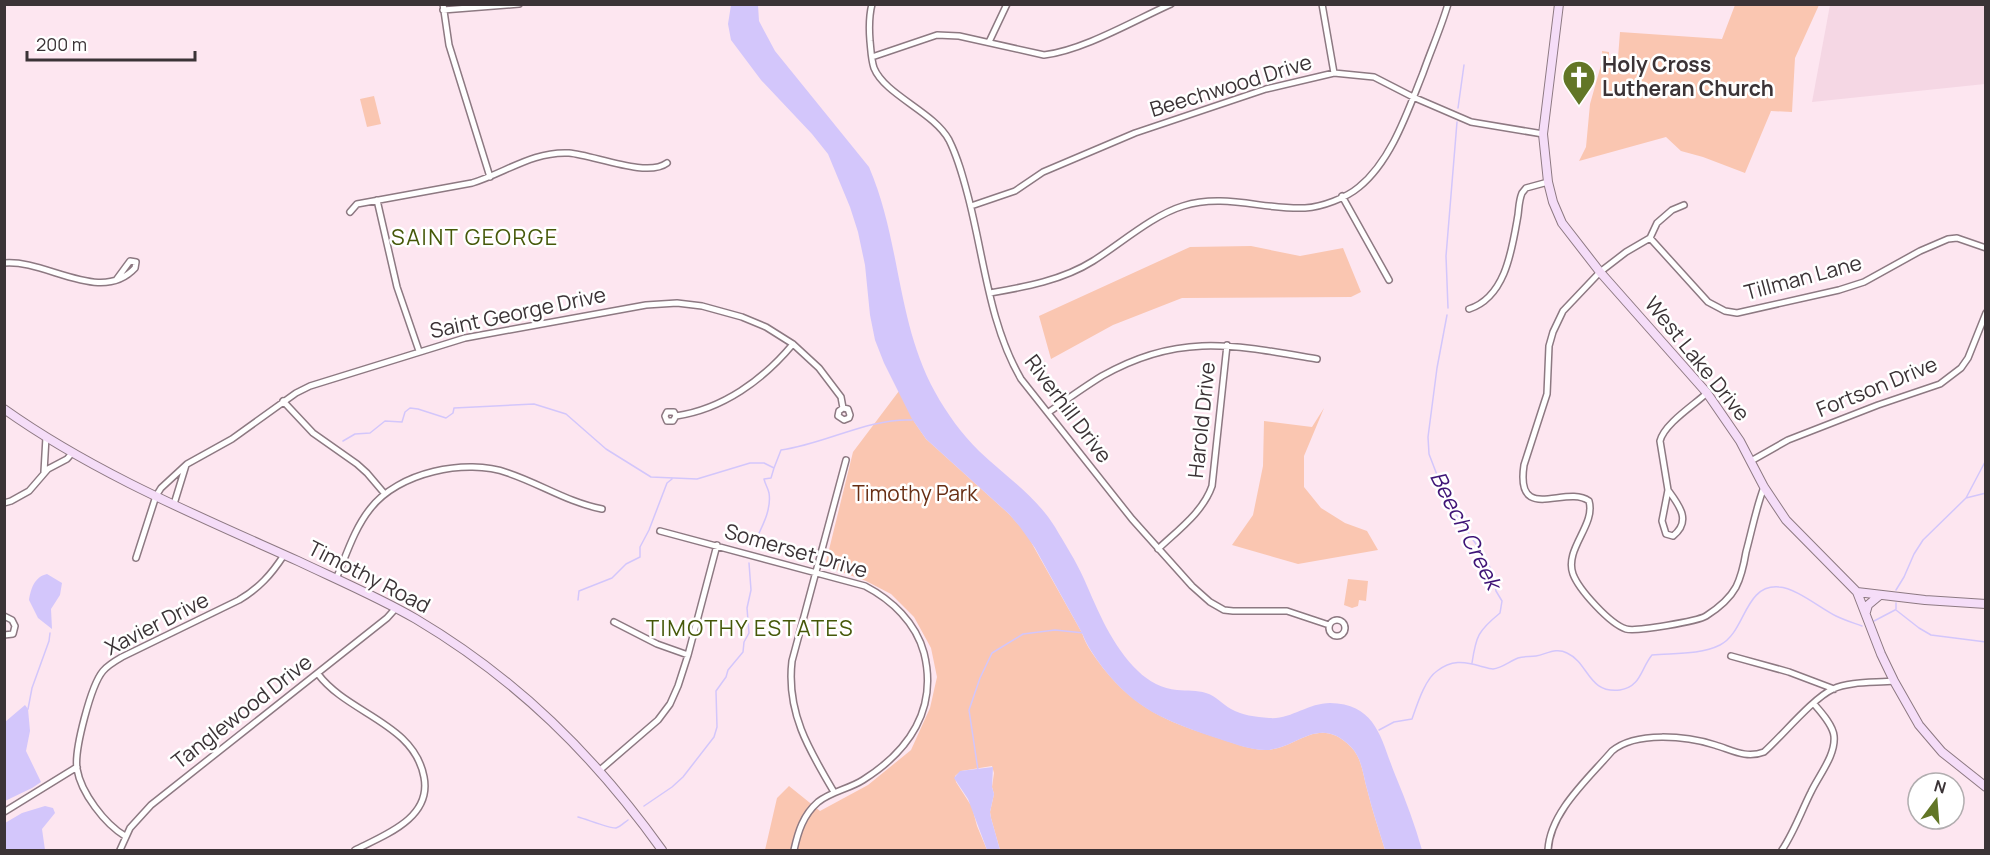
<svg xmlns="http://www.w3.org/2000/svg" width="1990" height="855" font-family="Manrope,sans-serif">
<rect width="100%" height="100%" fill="#fde6f0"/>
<path fill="#f5d7e4" d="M1830,5H1985V84L1812,102Z"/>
<path fill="#fac6b1" d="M1735,5H1819L1795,58L1792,112L1771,111L1745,173L1703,157L1681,151L1666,137L1579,161L1586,147L1590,104L1603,58L1602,51L1609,52V58H1618L1620,32L1722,39Z
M374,96L381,124L367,127L360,99Z
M1251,246L1300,256L1343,248L1361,292L1351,297L1182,298L1113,325L1051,359L1039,316L1190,247Z
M899,391L915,423L926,439L1009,514L1026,533L1082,633C1086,646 1095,657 1103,668C1137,710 1168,722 1218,738C1234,743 1250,750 1266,750C1298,749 1318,714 1351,747C1362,758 1363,775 1367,789C1372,810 1379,830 1385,850H1000L991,818L990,812L994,794L992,787L994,773L992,766L961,771L955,776L956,782L972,807L977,826L987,850H765L777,798L789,786L820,811L868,785L911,750L930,708L937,677L931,648L914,617L891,594L866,581L825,566L853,452Z
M1324,408L1304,456V487L1321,508L1345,523L1367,531L1378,550L1298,564L1232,545L1253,515L1263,466L1264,421L1312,427Z
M1348,579L1368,581L1366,601L1359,600L1358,606L1352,608L1344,605Z"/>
<path fill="#d3c6fb" d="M731,5H758L759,21L775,51L869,167C901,241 896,321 935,392C947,414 962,434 979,451C1006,477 1035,495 1055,527C1065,544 1076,561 1084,579C1098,611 1112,646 1138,671C1148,681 1163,689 1177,690C1187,691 1197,690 1206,693C1216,696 1222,704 1231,709C1241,715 1256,717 1269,718C1290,720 1308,703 1330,703C1378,704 1381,741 1396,777C1406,801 1415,825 1422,850H1385C1379,830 1372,810 1367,789C1363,775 1362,758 1351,747C1318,714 1298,749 1266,750C1248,750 1230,742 1213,737C1165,720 1136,710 1103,668C1095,657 1087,646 1082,633L1035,548L1020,527L1009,514L926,439L912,419L884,363L875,340L870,315L865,265L858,232L850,207L828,154L812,134L761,80L731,40L728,24Z
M47,574L62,583L60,595L51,609L52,629L38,618L29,600C31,589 34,577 47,574Z
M25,705L28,709L30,731L26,751L41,782L32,788L5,801V722Z
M993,767L992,787L994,794L990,812L991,818L1000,850H987L968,799L954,778L960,771Z
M45,806L53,808L55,813L42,829L45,850H5V823L22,813Z"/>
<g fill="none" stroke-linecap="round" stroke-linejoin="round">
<path stroke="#d3c6fb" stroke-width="1.5" d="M1458,108L1464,65
M1448,308L1446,256L1457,122
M1447,315L1437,368L1428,437L1429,454L1447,501L1486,559L1493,574L1496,591L1502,601L1500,613C1478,631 1476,636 1472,663
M343,441L355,434L370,433L385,421L402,422L405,412L410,408L418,409L446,418L453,413L454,408L534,404L566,414L606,449L651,477L697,479L750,463H764L774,468L781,450C825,444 868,418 912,420
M1966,498L1986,493
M753,546C760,530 772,511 769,493C768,488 765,484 764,479L771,478L774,468
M1896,590L1904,577L1914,554L1923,540L1966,498L1986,460
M578,600L579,591L612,578L626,564L640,557V547L649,530L667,483L672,479
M1896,609V603
M1896,610L1919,628L1931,635L1986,642
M1874,621L1895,610
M28,709L32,688L49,641L50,633
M1379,730L1394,722L1412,719C1417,705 1425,679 1437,671C1451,660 1464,661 1480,666C1484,667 1489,669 1493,669C1502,668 1510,661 1518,658C1524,656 1530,657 1536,656C1547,654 1556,647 1567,653C1589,663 1588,694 1620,690C1641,687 1641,668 1652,655C1674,653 1700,655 1720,645C1746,632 1744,584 1779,587C1796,588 1820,608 1836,616C1844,620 1854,623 1862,626
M978,770L969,710L980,678L992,653L1023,634L1055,630L1084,633
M644,806L672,787L683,777L714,737L717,727L716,691L726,677L728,670L743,652L744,642L749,633L747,608L751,590L749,563
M578,817C586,819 611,829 616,828C620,827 625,822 628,820"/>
<defs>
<path id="street" d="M443,4L449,45L490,177
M872,4C869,16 869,29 870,41C871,50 871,59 874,68C885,95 934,112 949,140C958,158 963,177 968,196C984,257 989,324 1021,379L1132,519L1192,586L1210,602L1224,610L1233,611H1287L1329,625
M1322,4L1334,73
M443,10L519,4
M989,42L1007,4
M872,57L937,35L959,36L1044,55C1084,50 1133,21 1171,4
M1342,196L1389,280
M377,200L397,287L419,351
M1684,205L1672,210L1657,223L1650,238L1626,252L1600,272L1563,311L1553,332L1549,346L1547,394L1524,465C1515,525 1566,484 1589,501C1596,525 1564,549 1573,574C1579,590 1610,624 1626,629C1636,632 1698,621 1706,616C1717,609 1730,598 1736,587C1741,577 1744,564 1746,552C1752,530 1756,508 1764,487
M971,206L1015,191L1043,172L1135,133L1266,89L1334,73L1374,77L1413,97L1471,122L1543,134
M350,212L357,204L472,183C505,173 533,151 569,153C594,155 647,178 667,163
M1650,238L1708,302L1725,311L1737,313L1839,290L1864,282L1920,251L1948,239L1957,238L1986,248
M4,263C46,259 101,305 135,268L136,262L130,261L116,280
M990,293C1025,287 1063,280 1093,261C1120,244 1153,215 1183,206C1224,193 1264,210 1305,208C1322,207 1346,198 1359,187C1392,160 1408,110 1423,73C1431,50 1441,28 1448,4
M1469,309C1506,297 1512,249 1518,215C1519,207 1519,200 1522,193L1526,188L1548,182
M283,401L313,433L357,464L367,473L384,493
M1049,412C1066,400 1084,387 1102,376C1179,332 1235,345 1317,359
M676,416L673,421H667L665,416L667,412H674L676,416C723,409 763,380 793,344
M1751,461L1788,440L1878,405L1940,384L1961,368L1968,358L1986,313
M44,472L46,437
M1668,490C1679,505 1692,521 1673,536L1666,534L1662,521L1668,490L1660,441C1664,424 1694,405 1707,393
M4,503L11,501L29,491L48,469L67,459L72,453
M174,504L186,465
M660,531L865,586C892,600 916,623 924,653C938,709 909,751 863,780C849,789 832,791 818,802C803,815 798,832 794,850
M1158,549C1178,530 1203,512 1212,486L1227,345
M136,558L156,496L161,488L187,464L232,439L296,393L310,386L465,338L646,305L677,303L702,306L742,317L766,327L793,344L819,368L841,397L843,408L839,411L838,416L844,420L849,418L850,415L848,409L843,408
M336,579C346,556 354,529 370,509C398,472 466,458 508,473C541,484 567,502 602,509
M4,616L12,620L15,626L13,634L4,635
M1329 628a8 8 0 1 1 16 0a8 8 0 1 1-16 0Z
M614,622L657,644L688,655
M1731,656L1789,672L1834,689
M318,674C348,714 414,723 424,777C432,818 385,835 355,850
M600,770L658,720L670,704L678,686L688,655L717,545
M834,792C809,750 786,712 792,661L846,460
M4,812L77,767
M125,836C105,824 81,793 77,769C74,750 91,685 103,671C108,665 115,661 122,657L239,600C259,588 271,575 284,555
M120,850L130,828L151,805L387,618L396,608
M1548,850C1550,812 1588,779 1612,751C1636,731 1686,736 1715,745C1732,750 1746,759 1764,752C1782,736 1813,698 1833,689C1849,681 1877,683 1894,681
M1782,850C1794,832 1801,812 1811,792C1819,775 1836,755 1834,736C1833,725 1821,712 1814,704"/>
<path id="secondary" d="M1559,4L1543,134L1548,182L1553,202L1562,223L1600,272L1707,393L1740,441L1764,487L1786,520L1857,592L1881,654L1894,681L1919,725L1942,752L1986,787
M4,409C94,473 198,516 298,561C338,580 378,597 416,619C517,679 594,755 662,850
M1857,592L1925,600L1986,604
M1866,612L1868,605L1880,595"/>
</defs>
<use href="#street" stroke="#8d7982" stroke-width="8"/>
<use href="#secondary" stroke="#8d7982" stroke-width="10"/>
<use href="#street" stroke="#fff" stroke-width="5"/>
<use href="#secondary" stroke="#f5ddf8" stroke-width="8"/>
</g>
<defs>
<symbol id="church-pin" viewBox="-11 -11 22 30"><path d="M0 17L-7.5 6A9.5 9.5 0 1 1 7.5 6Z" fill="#627626" stroke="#fff"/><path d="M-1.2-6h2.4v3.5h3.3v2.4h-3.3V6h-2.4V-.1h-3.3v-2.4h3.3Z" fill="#fff"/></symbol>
</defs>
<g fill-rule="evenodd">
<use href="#church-pin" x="1560" y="58" width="38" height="52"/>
</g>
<g text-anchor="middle" stroke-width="5" stroke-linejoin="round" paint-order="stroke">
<g font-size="21" font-weight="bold" fill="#3b3336" stroke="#fff" text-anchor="start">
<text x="1602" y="72">Holy Cross<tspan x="1602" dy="24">Lutheran Church</tspan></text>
</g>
<g font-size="21" fill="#3b3336" stroke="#fff">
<text transform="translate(1231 86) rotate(-17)" y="7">Beechwood Drive</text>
<text transform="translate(1803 278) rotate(-15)" y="7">Tillman Lane</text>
<text transform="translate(518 313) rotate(-12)" y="7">Saint George Drive</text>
<text transform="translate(1697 359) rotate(51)" y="7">West Lake Drive</text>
<text transform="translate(1877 387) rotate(-22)" y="7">Fortson Drive</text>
<text transform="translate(1068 409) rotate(53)" y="7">Riverhill Drive</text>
<text transform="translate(1202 420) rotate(-84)" y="7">Harold Drive</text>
<text transform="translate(796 551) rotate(16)" y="7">Somerset Drive</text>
<text transform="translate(369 577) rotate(27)" y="7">Timothy Road</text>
<text transform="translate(157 624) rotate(-27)" y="7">Xavier Drive</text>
<text transform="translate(242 712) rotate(-38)" y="7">Tanglewood Drive</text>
</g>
<g font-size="21" fill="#682e14" stroke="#fff">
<text x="915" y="501">Timothy Park</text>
</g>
<g font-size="22" letter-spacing="1.5" fill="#465809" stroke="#fff">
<text x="475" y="245">SAINT GEORGE</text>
<text x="750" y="636">TIMOTHY ESTATES</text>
</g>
<g font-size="22" font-style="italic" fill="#3e1376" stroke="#fff">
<text transform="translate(1466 530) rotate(63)" y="8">Beech Creek</text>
</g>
</g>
<rect width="1990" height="855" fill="none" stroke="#3b3336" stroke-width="12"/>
<g transform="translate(1936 801) rotate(16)"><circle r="28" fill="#ffffff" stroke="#b1adaf" stroke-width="1.5"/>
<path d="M0-4.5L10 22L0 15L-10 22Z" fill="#627626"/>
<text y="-9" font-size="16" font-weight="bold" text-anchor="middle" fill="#3b3336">N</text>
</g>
<path d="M27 51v9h168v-9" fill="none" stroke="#3b3336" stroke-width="3"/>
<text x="36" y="51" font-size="18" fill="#3b3336" stroke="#ffffff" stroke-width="4.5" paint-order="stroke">200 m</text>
</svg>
